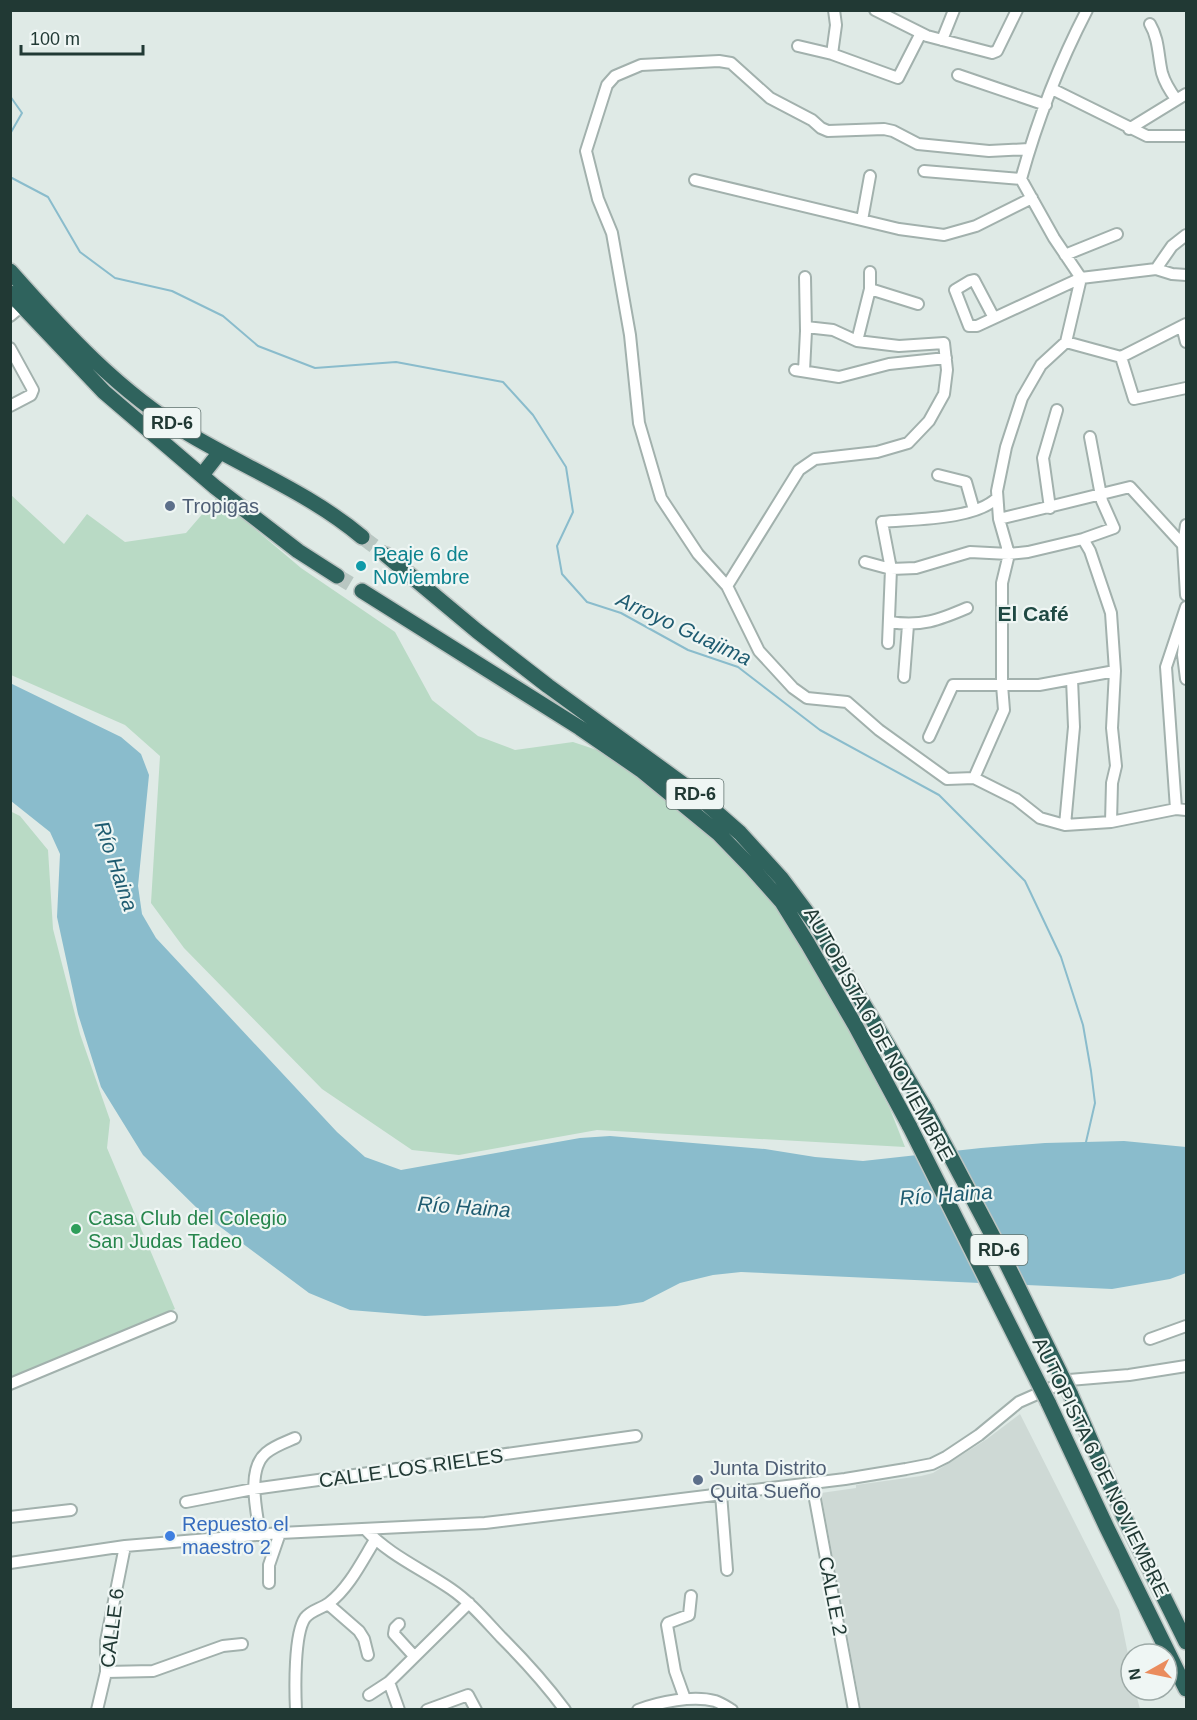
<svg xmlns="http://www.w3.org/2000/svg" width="1197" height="1720" font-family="Helvetica,sans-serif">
<rect width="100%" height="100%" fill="#dfeae6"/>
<path fill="#ced9d5" d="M1020,1414L1119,1610L1131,1669V1690H1135L1140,1709H861L821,1493L856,1488V1485L921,1476L933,1473L987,1439Z"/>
<path fill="#b9dac5" d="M10,494L64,544L87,514L125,542L186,533L217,497L301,568L395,632L432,700L478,736L515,750L573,742L609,754L686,811L746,868L803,943L890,1109L905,1147L597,1130L459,1155L412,1150L322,1089L184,948L151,903L160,756L125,725L11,675Z
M10,811L20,816L48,850L53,929L80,1034L110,1120L107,1148L175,1309L11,1379Z"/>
<path fill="#8abccc" d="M10,683L121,737L141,754L149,775L138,886L142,914L156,938L337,1132L365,1157L401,1170L580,1138L610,1136L765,1149L815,1157L863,1161L981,1148L1045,1143L1124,1141L1186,1147V1273L1170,1279L1112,1289L741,1272L713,1275L680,1283L643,1302L617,1306L425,1316L350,1310L309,1293L203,1214L143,1155L101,1087L78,1014L57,917L60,854L50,832L11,801Z"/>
<path fill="#dfeae6" d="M955,1148L1024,1288L982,1286L916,1152Z"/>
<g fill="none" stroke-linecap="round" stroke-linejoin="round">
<path stroke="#8abccc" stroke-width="2" d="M10,96L22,113L10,134
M10,177L48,197L80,252L115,278L172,291L223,316L258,346L315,368L396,362L503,382L533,415L566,467L573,512L557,546L562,574L587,602L621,613L688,650L738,667L820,730L939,795L1025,881L1061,957L1083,1025L1091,1071L1095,1103L1086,1142"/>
<path stroke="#b9c7c2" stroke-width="15" stroke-dasharray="15 8" stroke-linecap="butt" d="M362,537L386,555
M337,576L362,591"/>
<defs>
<path id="minor" d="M875,10L927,36L992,53L997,51L1017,10
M1150,24C1159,39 1158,56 1162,73C1165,83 1170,91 1176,99
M942,40L954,10
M798,46L832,54L898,78L921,33
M832,54L836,25L834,10
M958,75L1046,105
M1052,89L1147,136H1186
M1129,129L1186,94
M1029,149L989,151L918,144L893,131L884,129L828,131L821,128L812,120L770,98L731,63L719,61L641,65L615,76L607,85L586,151L598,199L612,233L630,335L639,423L661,498L698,554L727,586L759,651L793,688L807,698L847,702L879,730L947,779L974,778L1016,799L1040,818L1065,825L1111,822L1176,809L1186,810
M924,171L1021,179
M1021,179C1037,121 1059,64 1087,10
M695,180L899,229L944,235L976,226L1032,198
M862,220L870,176
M1065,255L1117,234
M1156,269L1172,246L1186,235
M870,289L918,304
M10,316L22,306
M994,318L974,280L970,281L955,290L969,326H977L1081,278L1156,269L1172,274L1186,275
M1182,326L1186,342
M857,341L870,289V272
M1066,342L1121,357L1186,324
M10,348L33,390L31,395L10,406
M1121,357L1134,399L1186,388
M795,370L839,377L889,364L946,358
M804,371L806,331L805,277
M938,475L966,482L974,510
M1050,508L1043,458L1057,410
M999,519L1130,487L1183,545L1186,595
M1083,539L1090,551L1111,613L1115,671L1112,728L1116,766L1112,783L1111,822
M1183,545L1186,525
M865,562L891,569L916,568L970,552L1009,554L1028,552L1083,539L1114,528L1102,501L1090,437
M727,586L799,470L815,459L877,452L908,443L929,421L944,394L947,370L944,343L899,346L857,341L833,330L806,327
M890,622C921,627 939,620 967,608
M1186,622L1183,655L1186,679
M888,643L891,569L882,522C913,519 974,520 997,498
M904,677L908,625
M929,737L953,685H1039L1115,671
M974,778L1004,710L1002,685V583L1009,554L999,519L997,491L1006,447L1022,398L1041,365L1066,342L1081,278L1054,238L1021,179
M1176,809L1166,667L1186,607
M1065,825L1074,727L1072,679
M1150,1339L1186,1326
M10,1384L171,1317
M812,1483L854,1710
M721,1494L727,1570
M186,1502L253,1489L636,1436
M10,1517L71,1510
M365,1529C389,1555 422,1569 451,1589C470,1602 485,1620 501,1637C524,1660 545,1683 565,1710
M260,1535C257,1512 246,1470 266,1453C274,1446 286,1442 295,1438
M10,1563L125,1546L280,1533L485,1523L845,1479L906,1469L932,1464L946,1457L979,1435L1019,1402L1069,1380L1129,1375L1186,1366
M269,1583V1565L280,1533
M328,1604L359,1631L364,1639L368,1655
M399,1624L395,1628L394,1634L414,1656
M106,1672L153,1671L223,1646L242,1644
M389,1682L399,1710
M369,1695L389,1682L469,1603
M685,1699L675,1671L667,1625L668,1623L689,1615L691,1596
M97,1710L106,1672V1641L125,1546
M296,1710C295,1689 294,1634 305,1618C311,1610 321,1609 329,1603C349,1588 362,1561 375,1540
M427,1710L468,1695L476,1710
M638,1710C659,1702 693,1695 715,1701C721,1703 727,1707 732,1710"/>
<path id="highway" d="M10,271C64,332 119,392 189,434C246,468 311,494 362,537
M10,293L104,392L215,487L298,551L337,576
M202,475L220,452
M386,555L477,631L548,686L691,790L740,833L781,878L817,926L925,1108
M362,591L580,728L641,770L719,834L750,866L782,902L808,944L855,1025L910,1127
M1070,1393L1124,1517L1186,1642
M1048,1402L1106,1526L1186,1689"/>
</defs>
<use href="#minor" stroke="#a2b1ad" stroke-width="14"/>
<use href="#highway" stroke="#bcc4c2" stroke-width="18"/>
<use href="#minor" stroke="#fff" stroke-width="10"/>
<use href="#highway" stroke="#2f635d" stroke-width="15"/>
<defs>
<path id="highway-bridge" d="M925,1108L1000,1250L1070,1393
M910,1127L1048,1402"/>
</defs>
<use href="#highway-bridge" stroke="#bcc4c2" stroke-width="18" stroke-linecap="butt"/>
<use href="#highway-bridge" stroke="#2f635d" stroke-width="15"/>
</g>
<g fill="#5c6f8a" stroke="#eff6f4" stroke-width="2">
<circle cx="170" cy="506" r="6"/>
<circle cx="698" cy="1480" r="6"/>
</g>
<circle fill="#0f9aa8" stroke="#eff6f4" stroke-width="2" cx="361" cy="566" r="6"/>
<circle fill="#2e9e5b" stroke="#eff6f4" stroke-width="2" cx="76" cy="1229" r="6"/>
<circle fill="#3f7fe0" stroke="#eff6f4" stroke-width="2" cx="170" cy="1536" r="6"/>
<g text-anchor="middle" stroke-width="4.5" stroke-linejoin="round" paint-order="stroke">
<g fill="#eff6f4" stroke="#5f726e" stroke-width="1.5">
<rect x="143.5" y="408" width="57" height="30" rx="4.5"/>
<rect x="666.5" y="779" width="57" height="30" rx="4.5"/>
<rect x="970.5" y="1235" width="57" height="30" rx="4.5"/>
</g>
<g font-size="18" font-weight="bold" fill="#213934">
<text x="172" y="429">RD-6</text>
<text x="695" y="800">RD-6</text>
<text x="999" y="1256">RD-6</text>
</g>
<g font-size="20" fill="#4e5e75" stroke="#eff6f4" text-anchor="start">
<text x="182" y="513">Tropigas</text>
<text x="710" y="1475">Junta Distrito<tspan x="710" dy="23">Quita Sueño</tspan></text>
</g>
<g font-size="20" fill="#0d838f" stroke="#eff6f4" text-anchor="start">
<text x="373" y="561">Peaje 6 de<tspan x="373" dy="23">Noviembre</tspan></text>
</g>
<g font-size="20" fill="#213934" stroke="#eff6f4">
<text transform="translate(879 1034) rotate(61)" y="7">AUTOPISTA 6 DE NOVIEMBRE</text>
<text transform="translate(1101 1467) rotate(64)" y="7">AUTOPISTA 6 DE NOVIEMBRE</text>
<text transform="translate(411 1468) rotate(-8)" y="7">CALLE LOS RIELES</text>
<text transform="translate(833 1596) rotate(79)" y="7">CALLE 2</text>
<text transform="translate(112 1628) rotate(-83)" y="7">CALLE 6</text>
</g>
<g font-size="20" fill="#27864d" stroke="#eff6f4" text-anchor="start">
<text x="88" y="1225">Casa Club del Colegio<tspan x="88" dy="23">San Judas Tadeo</tspan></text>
</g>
<g font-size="20" fill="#366cbe" stroke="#eff6f4" text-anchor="start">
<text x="182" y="1531">Repuesto el<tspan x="182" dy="23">maestro 2</tspan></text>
</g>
<g font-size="21" font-weight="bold" fill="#1f4943" stroke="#eff6f4">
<text x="1033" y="621">El Café</text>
</g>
<g font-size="21" font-style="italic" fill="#1f5c71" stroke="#eff6f4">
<text transform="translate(684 629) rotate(25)" y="7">Arroyo Guajima</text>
<text transform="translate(116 866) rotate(71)" y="7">Río Haina</text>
<text transform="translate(946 1195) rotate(-4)" y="7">Río Haina</text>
<text transform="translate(464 1207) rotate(4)" y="7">Río Haina</text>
</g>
</g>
<rect width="1197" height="1720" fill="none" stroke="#213934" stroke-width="24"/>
<g transform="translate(1149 1672) rotate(261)"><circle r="28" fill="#eff6f4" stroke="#9daaa7" stroke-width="1.5"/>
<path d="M0-4.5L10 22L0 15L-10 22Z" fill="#ea8c5d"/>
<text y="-9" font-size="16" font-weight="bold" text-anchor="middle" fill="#213934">N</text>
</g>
<path d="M21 45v9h122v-9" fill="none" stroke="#213934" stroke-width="3"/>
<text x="30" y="45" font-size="18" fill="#213934" stroke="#eff6f4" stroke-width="4.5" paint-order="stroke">100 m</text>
</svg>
